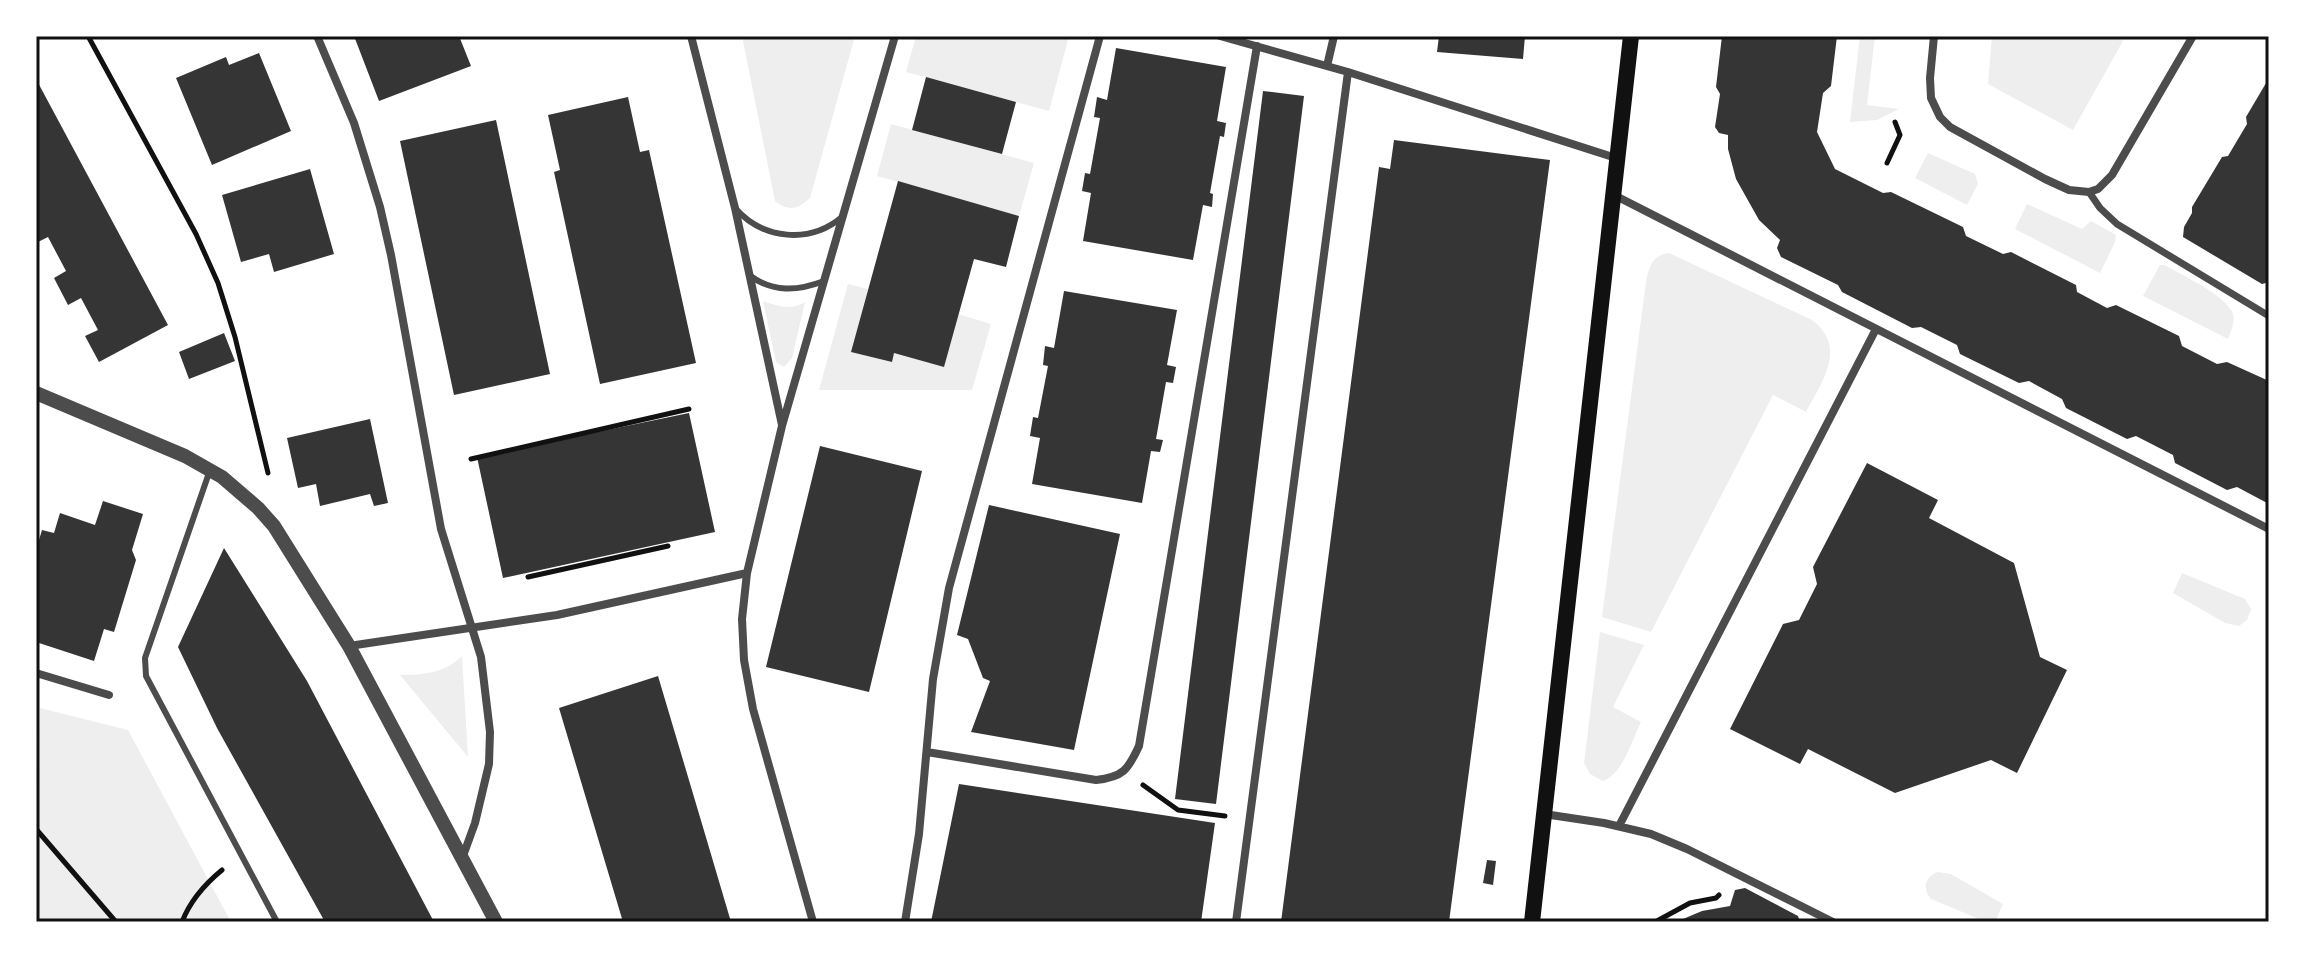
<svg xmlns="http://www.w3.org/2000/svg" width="2305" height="958" font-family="'Noto Serif',serif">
<rect width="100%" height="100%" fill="#fff"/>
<path fill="#eee" d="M742,36H855L810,198C798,209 789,212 775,201Z
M916,36H1069L1049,111L906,72Z
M1860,36H1875L1867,105L1899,109L1877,120L1850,122Z
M1992,36H2114L2123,41L2073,130L1988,84Z
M891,124L1034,163L1019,216L877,176Z
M1928,153L1975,174L1978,184L1967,205L1915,178Z
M2027,204L2082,229L2091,221L2116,235L2115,242L2100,273L2015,229Z
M1669,253L1812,320C1848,347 1822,382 1806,412L1773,395L1651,632L1602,617L1646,282C1649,267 1652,255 1669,253Z
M2160,265H2165C2181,275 2228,296 2233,314C2235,323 2231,331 2228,339L2143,296Z
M848,284L868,289L852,352L891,362L894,353L944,366L958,314L991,324L972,390H819Z
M763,301C777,306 791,311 805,302L792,358L784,367L776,362Z
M2182,573L2245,599L2251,609L2247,620L2239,626L2225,623L2173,593Z
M1600,632L1644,645L1613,707L1641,722C1632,740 1623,774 1603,781L1590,774L1584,763Z
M462,656L468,757L400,675C423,675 445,673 462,656Z
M40,708L128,730L231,922H38Z
M1938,872L1951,874L2003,904L1995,922H1986L1931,899C1922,889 1925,876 1938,872Z"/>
<path fill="#353535" d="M354,36H459L471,66L379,101Z
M1439,36H1525L1523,59L1437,52Z
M1722,36H1837L1831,86L1823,93L1817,132L1835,169L1883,193L1891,192L1963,227L1966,236L2003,254L2011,252L2076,285L2077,292L2107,308L2116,305L2179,336L2182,346L2217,364L2227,362L2269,381V504L2237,487L2227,490L2175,463L2173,455L2136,436L2127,439L2066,408L2062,399L2029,381L2019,383L1960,354L1957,345L1921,327L1912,328L1842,292L1838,285L1781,257L1777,248L1780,240L1759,220L1736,179L1728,149V135L1719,133L1715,127L1720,94L1716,87Z
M1116,48L1226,67L1217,121L1226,123L1224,137L1220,136L1210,193L1213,194L1212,207L1203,205L1193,260L1083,241L1091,193L1082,191L1085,173L1090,174L1100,118L1094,117L1097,97L1107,100Z
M259,53L291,131L212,165L176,78L226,57L229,65Z
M926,77L1016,102L1002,154L912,130Z
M2269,78V282L2262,284L2183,237L2184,227L2192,213V207L2222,157L2228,156L2247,124L2246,117Z
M36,79L168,325L99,362L85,336L98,330L81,298L68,305L54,278L66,271L48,237L36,243Z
M1263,91L1304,96L1216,804L1175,799Z
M628,97L640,152L649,150L696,363L600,384L554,172L560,170L548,115Z
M496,120L550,374L454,395L400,141Z
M1394,140L1550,160L1449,922H1281L1379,167L1390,169Z
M310,169L334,254L274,272L269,254L241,262L222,195Z
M898,181L1019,216L1006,267L974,259L944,367L894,353L892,362L851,352Z
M1064,291L1177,310L1167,365L1176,367L1173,383L1166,382L1156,439L1163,440L1160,452L1151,451L1142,503L1032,484L1040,438L1030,436L1033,417L1038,418L1048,366L1043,365L1045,346L1054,348Z
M224,333L235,361L189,379L179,352Z
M689,413L715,532L503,578L477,457Z
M370,419L388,503L374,506L370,494L320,506L316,484L298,488L287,438Z
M820,446L922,471L869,692L766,667Z
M1867,463L1938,500L1929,518L2014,563L2040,657L2067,670L2017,773L1991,760L1895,793L1808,749L1800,764L1730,729L1783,624L1799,620L1817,584L1813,567Z
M103,501L143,514L132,550L136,560L114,632L104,629L94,661L36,642V550L42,530L54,533L60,513L95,525Z
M989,505L1120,534L1074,750L971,732L990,681L983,678L968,639L957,635Z
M224,548L307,681L434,922H325L217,728L178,647Z
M658,676L705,834L731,922H623L559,708Z
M959,784L1215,823L1201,922H931Z
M1487,860L1496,861L1493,885L1483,883Z
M1745,888L1798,916L1800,922H1676L1702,911L1730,906L1735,890Z"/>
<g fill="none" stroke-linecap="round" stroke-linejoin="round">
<path stroke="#111" stroke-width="5" d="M88,36L196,234L218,283L235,337L268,473
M1887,163L1900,135L1895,122
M471,459L689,409
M528,577L668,546
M1143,785L1178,810L1225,816
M36,829L116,922
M182,922C190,901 205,884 222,870
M1655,922L1690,903L1716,898L1719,895"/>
<path stroke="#4c4c4c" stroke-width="6" d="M735,208C763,240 810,244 842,217
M749,275C773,293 798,291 824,281
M210,470L145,658L146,676L277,922"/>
<path stroke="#4c4c4c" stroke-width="7" d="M2089,192L2100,208L2117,224L2269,316"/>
<path stroke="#4c4c4c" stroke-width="8" d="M317,36L354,123L380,207L391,255L441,529L481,657L490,732L489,764L475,823L463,856
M691,36L735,208L782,425
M1220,36L1348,72L1616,158
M1934,36L1930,78L1931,98L1940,117L1950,127L2045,179L2069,190L2089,192L2098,189L2112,175L2193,36
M1327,66L1334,36
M1614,195L2269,529
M349,646L557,615L747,573
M36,673L109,695
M927,752L1096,780C1123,777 1128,770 1139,746L1257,46
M1544,814L1604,823L1651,834L1687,849L1833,922
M1619,826L1876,329
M813,922L753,709L744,660L742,619L747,573L782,426L895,36
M905,922L919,834L933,679L949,588L1100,36
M1236,922L1348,72"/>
<path stroke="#4c4c4c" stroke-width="14" d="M36,393L185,456L222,477L258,508L274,526L349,646L496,922"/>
<path stroke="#111" stroke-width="16" d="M1532,922L1631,36"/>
</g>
<rect width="2305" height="958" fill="none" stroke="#ffffff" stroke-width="76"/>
<rect x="38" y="38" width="2229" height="882" fill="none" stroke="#111" stroke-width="3"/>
</svg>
